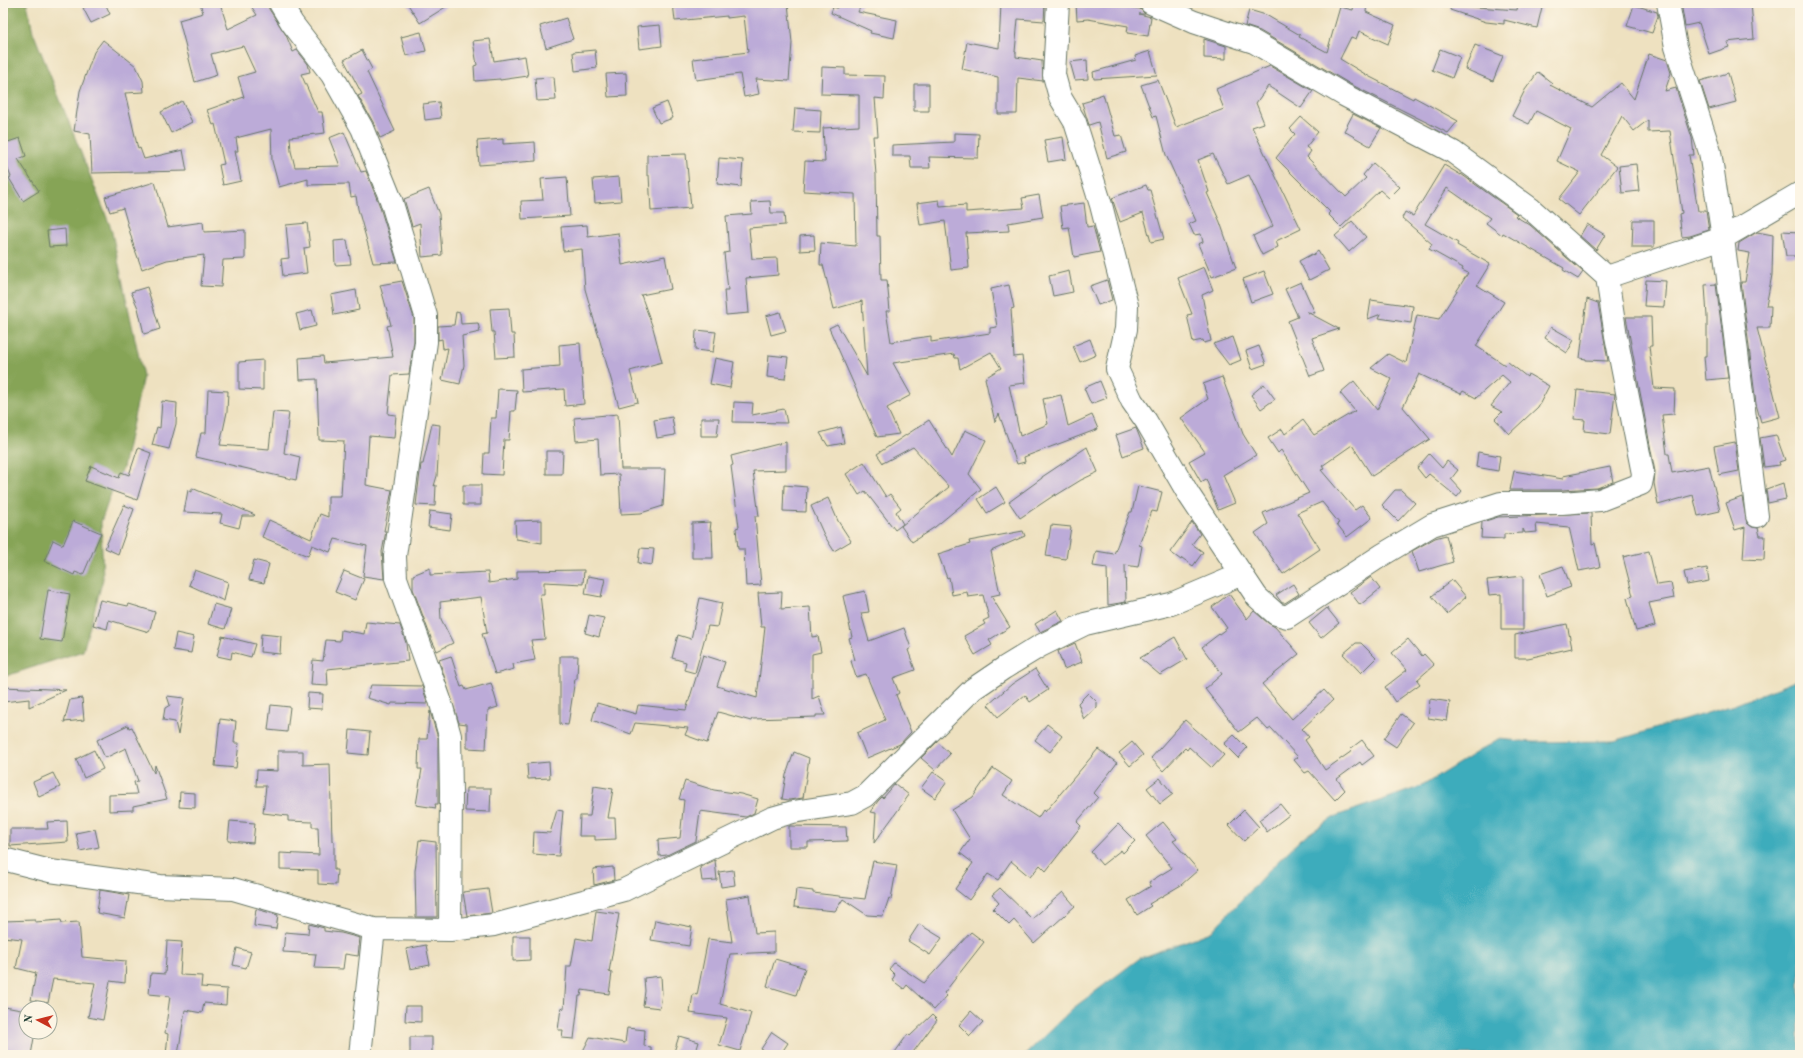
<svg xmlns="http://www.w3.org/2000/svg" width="1803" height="1058" font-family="'Old Standard TT',serif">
<rect width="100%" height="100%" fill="#fcf5e5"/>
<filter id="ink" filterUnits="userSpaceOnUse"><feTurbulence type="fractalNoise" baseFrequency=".025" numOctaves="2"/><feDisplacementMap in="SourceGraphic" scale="8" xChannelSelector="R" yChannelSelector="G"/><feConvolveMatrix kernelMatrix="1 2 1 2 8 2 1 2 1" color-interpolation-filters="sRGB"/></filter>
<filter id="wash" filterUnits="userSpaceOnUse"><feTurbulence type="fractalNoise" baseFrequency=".012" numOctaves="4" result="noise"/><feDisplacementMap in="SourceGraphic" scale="16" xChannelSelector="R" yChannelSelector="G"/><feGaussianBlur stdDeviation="0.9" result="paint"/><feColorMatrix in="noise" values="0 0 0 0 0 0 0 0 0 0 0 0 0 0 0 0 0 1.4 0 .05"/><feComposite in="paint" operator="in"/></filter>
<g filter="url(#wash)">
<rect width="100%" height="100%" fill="#eee1c0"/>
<path fill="#86a457" stroke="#527046" d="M3,3H27L33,32L111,228L143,376L123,468L115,482L101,522L103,579L83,651L3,677Z"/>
<path fill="#3eacbc" stroke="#2e7478" d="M1800,679V1055H1025L1072,1009L1140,958L1211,932L1272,867L1302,838L1336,816L1422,786L1498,739L1533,742L1614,741L1734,705Z"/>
<g id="blocks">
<path fill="#bcabd8" d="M93,3H105L110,14L91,23L83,8Z
M200,3H220L228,29L257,15L249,3H268L269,9L286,35L293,52L297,50L308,64L310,72L301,74L318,112H322L325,133L290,137L291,151L295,167L340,166L329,138L344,132L361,172L366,171L379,204L397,262L373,263L358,209L356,196L351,197L349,184L308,185V179L279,187L272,161L271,129L236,138L238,151H235L241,181L223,185L219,165L224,164L215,124L213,125L207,110L244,97L238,77L255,72L243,46L211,54L217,75L195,82L179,20L203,13Z
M407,3H452L420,23Z
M673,3H788L792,43L789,81L756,79L759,94L744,97L740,74L696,80L693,59L748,52L744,16L727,18V16L675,21Z
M840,3H862L858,12L897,20L894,38L870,33L871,31L831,13L833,7L837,8Z
M1001,3H1045L1044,21L1018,19L1015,52H1016V57L1042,61L1043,81L1018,78L1017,114H998V77L962,69L967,42L999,48Z
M1076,3H1110L1140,9L1145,14H1139L1151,17L1148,36L1127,33L1128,26L1088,19L1077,20Z
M1354,3H1367L1366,12L1395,25L1388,44L1359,31L1356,39L1351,37L1340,59L1370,77L1413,99L1414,97L1458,121L1448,133L1350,84L1260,31L1245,26L1249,10L1266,15L1300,35L1299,37L1327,52L1340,7L1353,10Z
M1518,3L1542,7L1537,28L1504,20V24L1486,22L1450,10L1451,5L1517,10Z
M1681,3H1751L1754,39L1727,42L1729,47L1709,54L1699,23L1685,26Z
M1634,5L1657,12L1658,16L1652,33L1627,26Z
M566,18L573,39L546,48L540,26Z
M660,25L662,46L639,49L637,27Z
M421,32L426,51L406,56L401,37Z
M490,39L494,61L525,56L528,76L500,80V79L475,81L474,66L477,65L473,41Z
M1204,39L1226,46V59L1204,58Z
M103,40L136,66L143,81L144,92L125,93L138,149L140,148L144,159L183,150L187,171L92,173L90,134L74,131L80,91L94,52Z
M1475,45L1503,56L1493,81L1465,69Z
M1440,49L1460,57L1452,78L1432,70Z
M362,50L372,69L367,72L395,131L380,138L373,122L358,96L362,94L344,60Z
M595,50L597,68L575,71L573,52Z
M1150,51L1157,75L1094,79L1093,72L1136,60L1135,56Z
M1649,54L1667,60L1671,73L1665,91L1676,88L1692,138L1694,155H1689L1698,211H1706L1709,230L1690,236L1682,237L1679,214L1682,213L1670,131L1648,132V120L1634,131L1622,116L1601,155L1617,167L1579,215L1559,199L1580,172L1557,161L1571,129L1536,111L1529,124L1512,116L1525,90L1538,72L1552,83L1550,85L1592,107L1621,83L1634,99Z
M1087,60L1088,79L1075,80L1070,62Z
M1270,66L1313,91L1301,108L1268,86L1256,103L1264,123L1252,127L1301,229L1276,241L1278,247L1262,255L1253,236L1273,226L1249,175L1228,184L1213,154L1198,160L1209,192L1207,193L1220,222L1236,268L1212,277L1198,244L1203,242L1201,234L1194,235L1189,224L1196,221L1166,155L1156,116L1153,117L1141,85L1158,80L1176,127L1224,109L1216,89Z
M822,67L845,68V75L885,76L884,99L875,98L878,136H873L876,175L877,236H880L881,280H887L890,311H886L891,342L931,336V342L990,333V328L997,327L991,289L1009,285L1014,308L1011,309L1014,357L1022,356L1025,383L1009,385L1020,436L1048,424L1043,399L1061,395L1068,426L1092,415L1098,429L1024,457L1025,462L1017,464L999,414L995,422L985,378L1001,368L991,352L960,369L958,358H955L954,354L893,363L911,395L887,408L899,434L877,437L829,328L837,324L867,376L862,301L834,309L823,265H820L821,243L856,246L855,194L803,191L805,161L825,162L823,128L859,126V95L821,94Z
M626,73L627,96L608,97L606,74Z
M1728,73L1736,102L1709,109L1700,81Z
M554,77L556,100L537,101L535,78Z
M914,84H929V111H914Z
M1103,94L1115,136L1121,135L1126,152L1107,158L1098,122L1089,125L1082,103L1092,100L1091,98Z
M182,101L192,122L171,133L161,112Z
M439,102L441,118L425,120L423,104Z
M667,102L673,118L659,123L652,108Z
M795,108L821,110L820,133L793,132Z
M1353,114L1381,128L1370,146L1344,131Z
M1301,117L1318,132L1306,147L1311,151L1307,157L1346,197L1366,178L1363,175L1373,163L1400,187L1389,198L1380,190L1341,227L1328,214L1330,212L1276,158L1295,134L1290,129Z
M954,133L979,134L978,158L929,157L930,168H911L910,156H892V145L954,142Z
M3,135L8,142L20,138L26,156L18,159L39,191L23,201L9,178L11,177L6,164L3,165Z
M1063,137L1066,159L1048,162L1044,140Z
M503,139V144L535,142L536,161L479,165L477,141Z
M686,154L691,208L651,211L649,175H647V155Z
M719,158L743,160L741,187L717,184Z
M1636,164L1639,191L1622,193L1619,166Z
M1444,165L1461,175V174L1517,214L1515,216L1530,225L1583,272L1578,279L1563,270L1564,268L1503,233L1502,235L1486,223L1490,218L1447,188L1425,224L1458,243L1457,245L1490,264L1477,285L1504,302L1476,346L1505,365L1508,362L1527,377L1528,374L1549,386L1538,407L1509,434L1495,419L1502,412L1491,406L1510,382L1502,375L1476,398L1463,391L1461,394L1419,374L1403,407L1430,439L1372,476L1352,445L1322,466L1324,469L1321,470L1355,510L1362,505L1372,518L1347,537L1337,524L1339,523L1322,502L1297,513L1320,549L1283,574L1255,533L1268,524L1263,513L1309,493L1281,450L1278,453L1268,438L1282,429L1285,434L1303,420L1314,435L1355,411L1340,393L1354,381L1377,410L1392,379L1371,368L1388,354L1406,363L1417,315L1439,319L1468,273L1462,270L1463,268L1429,249L1432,244L1402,218L1405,212L1413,216Z
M567,177L570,216L522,219L521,201L543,200L541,179Z
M619,177L621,201L595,203L593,179Z
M155,182L168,227L203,222L204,232L245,230V259L223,260L221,287L201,286L204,255L167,260L142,269L134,247L123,208L110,212L105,197Z
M1146,185L1148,190H1150L1164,239L1151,242L1143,213L1120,222L1112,198Z
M429,189L439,214L442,255L422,257L420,223L412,226L404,199Z
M1039,195L1043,217L1008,223L1009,231L966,233L969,268L951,270L945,221L920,225L917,203L939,200L940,207L966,205V212L1024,208L1022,198Z
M770,201L771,213H784L785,225L749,228L752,259L777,258L778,275L746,278L749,313L726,315L724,290H728L724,253L729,252L726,216L752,214L751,202Z
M1084,203L1087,227L1093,226L1100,252L1074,257L1069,227L1063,228L1060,206Z
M1633,220H1654V247H1632Z
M1352,221L1366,237L1349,252L1335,236Z
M307,223L310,247L304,248L307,273L283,276L281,259L289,258L286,225Z
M1587,224L1605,235L1596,250L1580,236Z
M587,225L588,237L618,233L622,265L665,256L671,289L641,295L653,328L662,362L630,371L638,402L619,407L585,289L582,249L563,251L561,227Z
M65,229L66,246L49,247L47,231Z
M1782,231L1799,232L1798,256H1786Z
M1757,232L1773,235L1772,275L1766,306H1771L1770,328H1757L1780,417L1761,422L1756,404L1741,282H1745L1750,253L1738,251L1739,243Z
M814,235L815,250L800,251V236Z
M347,240L351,264L335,265L334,241Z
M1318,251L1329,270L1309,280L1299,261L1312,254L1313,255Z
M1204,267L1213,290L1202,295L1211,341L1204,343L1203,340L1193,342L1187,315L1192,314L1178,278Z
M1069,271L1073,292L1053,296L1049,276Z
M1264,271L1273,294L1251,302L1243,279Z
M1107,280L1112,300L1098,305L1090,286Z
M1646,280L1666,281L1664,307L1644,306Z
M402,281L414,318V341L409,374L392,375L388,414L396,415L394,438L369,436L366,485L392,490L384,531H386L382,552L384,579L363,576L367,546L335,539L330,552L312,545L308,556L262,537L269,520L311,539L320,514L328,517V496H341L344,441L319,440L317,379L300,380L299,358L323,356L324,363L393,357L387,326L391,325L380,285Z
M1301,282L1315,313L1307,312L1339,329L1312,338L1324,371L1310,376L1288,321L1298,317L1285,289Z
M1716,284L1728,378L1706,380L1704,356H1707V317L1705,285Z
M147,287L160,329L144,334L138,308L131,292Z
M356,290L359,310L334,315L331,295Z
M1587,299L1598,303L1608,361L1586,360V359L1580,358Z
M1371,300L1413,306L1411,323L1379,318L1381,314L1368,319Z
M509,308L511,334H514L515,357L496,358L494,332H492L490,309Z
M312,310L316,326L300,330L296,314Z
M456,312L460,313L461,324L478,323L480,332L462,336L464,365L460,384L442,380L448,348L443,349L442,339L438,340V326L454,325Z
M780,312L786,331L771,335L766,316Z
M1626,317H1651L1652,346H1649L1654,388L1675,389L1674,414L1662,415L1667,454H1669L1672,473L1709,466L1720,511L1698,516L1693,495L1658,505L1654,483L1655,472Z
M1551,327L1574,340L1567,353L1545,338Z
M696,330L716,332L713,352L695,350Z
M1233,337L1241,360L1229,365L1213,344Z
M1090,339L1096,355L1080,362L1073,346Z
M580,343L584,404L565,406L564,389L522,392L521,369L560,366L559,345Z
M1259,346L1266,364L1252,369L1246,351Z
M769,355L788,357L785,379L767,377Z
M715,358L734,362L730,388L710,384Z
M263,360V390L239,389V362Z
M1222,377L1243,434L1256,455L1223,475L1235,503L1218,510L1206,479L1201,482L1189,461L1205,452L1181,418L1208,399L1203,384Z
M1100,381L1107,398L1091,404L1084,388Z
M1264,384L1275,399L1261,409L1251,395Z
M498,389L517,390L515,411H511L509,440H504L502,475L483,474L484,453H489L491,418H496Z
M208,390L228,391L227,412L220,445L269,449L273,412L289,413L284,453L300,457L296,480L196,457L201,433H206Z
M1577,390L1615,394L1610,434L1584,431L1585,420L1574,419Z
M162,401L177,403L176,424L169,449L152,445L157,427L160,428Z
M734,402L753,403L752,415L784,409L787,423L733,422Z
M618,414L621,469H665L663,506L641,513L621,514L619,474L600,475L598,439L576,441L574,418Z
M672,417L675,435L657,438L654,420Z
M701,418H719L717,436H701Z
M929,420L952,457L965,430L986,440L969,474L981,489L935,527L912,542L901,526L949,487L913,447L883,463L877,454Z
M432,424L440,425L437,476L434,486L436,485L435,506L416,505L421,464H423Z
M841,427L844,443L828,446L820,433Z
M1136,428L1144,448L1123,456L1116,435Z
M1776,435L1785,460L1779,462L1780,465L1764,467L1760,438Z
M786,442V470L753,471L759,516H755L761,585L746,586L744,549H738L736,528L739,527L731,466L733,465L731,456Z
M1735,442L1739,471L1719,475L1714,446Z
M1087,447L1098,472L1081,480L1055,496L1056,494L1020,518L1009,502L1042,478V477Z
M138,448L151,453L137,500L85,481L91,466L119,478L121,472L129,475Z
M546,451H563L562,474H546Z
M1478,452L1500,456L1498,471L1476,467Z
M1429,454L1442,468L1447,461L1458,470L1451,479L1462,491L1457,497L1429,474L1425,478L1417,468Z
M864,462L886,497L890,494L901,508L896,512L903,524L895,530L865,491L859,495L846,474Z
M1610,467L1613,482L1597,488L1562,490H1510L1514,471L1563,479V476Z
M1783,483L1786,499L1768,503L1766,489Z
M463,485H481V505H463Z
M784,485L807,487L806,512L783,511Z
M1138,486L1162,492L1157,512L1152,511L1139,545L1142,546L1138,567L1125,565L1126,602L1108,605L1107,568L1093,566L1096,551L1114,554L1130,512H1132Z
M996,487L1005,502L987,513L978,499Z
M192,488L255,515L254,516H242L239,528L220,523L222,514L184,512L188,490L192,492Z
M1395,490H1401L1415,503L1398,521L1382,505Z
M1742,497L1747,523L1752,527L1758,528L1760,536H1765L1764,560L1743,559L1745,527L1735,530L1726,503Z
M828,498L838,521L851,541L834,551L824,535L811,506Z
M124,505L134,509L118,554L105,548Z
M430,511L452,514L450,530L428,527Z
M1591,513L1592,544L1595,543L1600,567L1579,571L1569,527L1536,524L1537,532L1525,533L1523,529V533L1504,534V539L1481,538L1482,522L1498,517Z
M542,520V543L516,539L515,521Z
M73,521L101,533L83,575L75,572L74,575L44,561L53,540L63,545Z
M711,522L710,531L712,530L713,558H692V523Z
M1192,522L1200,534L1192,544L1203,552L1193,566L1182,558L1181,560L1170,552Z
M1051,525L1071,527L1066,559L1046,556Z
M1023,531L1025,536L991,551L1000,594L991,596L1010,627L989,640L992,645L975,655L964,636L985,624L983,621L989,618L983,595L968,597L967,592L952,595L949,577L947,578L938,554L970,544L969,541Z
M1446,535L1453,562L1419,572L1412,551L1435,538Z
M640,548L654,549L652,565L638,563Z
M1649,551L1657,585L1671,583L1674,598L1649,603L1655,626L1636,631L1627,598L1633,596L1623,557Z
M254,560L269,564L264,583L249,580Z
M1563,566L1571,587L1547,596L1540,574Z
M430,568V575L488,572L489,583L517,579V571L584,570L583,584L544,582V594H540L545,639L531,640L535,660L513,664L514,669L495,674L482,634L487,633L481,597L440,602L441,619L453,643L437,651L431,638L413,589V575Z
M1707,568L1709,581L1687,585L1684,572Z
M195,570L228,582L224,601L189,585Z
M344,571L364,579L355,600L335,592Z
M588,576L605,579L601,597L585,594Z
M1523,576V630H1501V594L1489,595L1487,580Z
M1371,577L1380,589L1360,605L1350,592Z
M1452,580L1466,597L1447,614L1432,596Z
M1293,584L1299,594L1285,603H1282L1276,595Z
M48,590L70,594L62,642L40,639Z
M865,591L869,612L861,613L869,641L904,628L911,648L908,650L915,670L893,678L899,693L896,695L911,732L900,744L867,758L857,733L885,720L866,674L856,677L851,661L855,660L849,638L852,637L843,596Z
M782,592L781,609L810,607L812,637L818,636L821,652L812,654V699L819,696L825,715H816V717L752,719L751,721L718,712L707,743L685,735L688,728L635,723L631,734L592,720L597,703L636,714L638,705L686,710L703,655L725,662L717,686L757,698L765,627H761L758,593Z
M1229,594L1247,619L1254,611L1268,623L1275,627L1299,654L1262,684L1292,719L1324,690L1333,700L1302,729L1309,737L1305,740L1325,770L1352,751L1350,749L1362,740L1374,756L1362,765L1360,762L1337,779L1345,790L1335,800L1309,771L1305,773L1294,760L1298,757L1271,728L1268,730L1257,718L1239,732L1205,689L1222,674L1202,647L1227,628L1212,607Z
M700,598L722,603L717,627L708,626L695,673L684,670L686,662L672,658L678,635L691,639Z
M100,600L128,606L129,604L155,612L149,632L109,620L107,629L93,625Z
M214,604L231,609L225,629L208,624Z
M1327,608L1339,623L1321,638L1309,623Z
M1057,610L1063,621L1040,632L1035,624Z
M589,615L604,618L599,637L585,633Z
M366,622L400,625L406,643L408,661L327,669L328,686L311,685L313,660L323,661L326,640L340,641L341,630L364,634Z
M1567,624L1572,648L1528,658H1515V635Z
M176,633L194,637L191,653L173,650Z
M261,634L281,636L280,654L260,652Z
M222,636L255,644L251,657L232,652L231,659L217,656Z
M1175,637L1187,659L1160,675L1140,658Z
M1408,639L1422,656L1424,654L1434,665L1417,680L1420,684L1395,702L1385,687L1407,670L1392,653Z
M1075,643L1082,662L1064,669L1058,651Z
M1356,643H1361L1376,658L1361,673L1343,654Z
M451,656L461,687L464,686L466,690L491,683L498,707L488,710L486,749L467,748V724L459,723L439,660Z
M560,656H578L577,679H575L568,725L560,724Z
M1035,669L1048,690L1030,702L1025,695L998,717L988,705L1012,684Z
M371,685L422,686L428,704L392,703L391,705L367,698Z
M3,687L49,689L66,690L29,707V699L3,702Z
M308,693L323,694L322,709L307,708Z
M1088,693L1097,702V708L1084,720L1078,703Z
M167,696L184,698L178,735L175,722L163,720L165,708L170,705Z
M82,698L84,720L64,722L70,700Z
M1430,699L1450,702L1447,721L1428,718Z
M271,705L290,707L287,732L268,730Z
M430,711L438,738V804H435L436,808L416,805L422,769H418L419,739H427Z
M1401,714L1413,723L1396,747L1384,739Z
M220,719L236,721L234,743H239L236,768L215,766Z
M1185,720L1224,755L1212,768L1189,747L1187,750L1185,748L1163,771L1151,758Z
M1047,724L1062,736L1050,752L1035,740Z
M128,725L129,728L132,727L154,773L155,765L167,799L133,806V810L109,811V795L137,794L134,782L138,781L126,748L105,758L97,740Z
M350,730L370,732L368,755L348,753Z
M1234,735L1247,748L1238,758L1224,744Z
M937,742L950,754L935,770L921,758Z
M1132,742L1143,755L1130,766L1119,753Z
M1098,749L1117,763L1094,793L1098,797L1077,822L1081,826L1046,871L1040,865L1030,877L1011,861L998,880L988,874L969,900L955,889L973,863L960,853L970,839L952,810L973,797L993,768L1012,781L1003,795L1038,818L1043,810L1045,812Z
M94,750L103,769L84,778L76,759Z
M278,751H303V765L330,764L332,841H334V870H337L336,885L318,884V870L280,869V853L319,855L318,827H312V822L288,821V816L263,813L266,786H256L257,770L278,771Z
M794,752L809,758L803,798L789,800L782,799L786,775Z
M549,762L550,778L528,779L527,764Z
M933,772L947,782L935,798L921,788Z
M53,773L60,787L39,797L33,782Z
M1160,778L1173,794L1160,804L1147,788Z
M685,781L714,790L741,794L758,799L754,813L746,817L700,811L696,841L667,855L659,856L658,840L680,838L684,800L679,799Z
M895,784L909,795L874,843L876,813L870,812L878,801L882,797L883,798Z
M594,786L613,789L608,818H615L616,839L595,840V836H579L580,816H590Z
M466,788H491L490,812L465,811Z
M180,792L195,793V808L179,807Z
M1280,804L1289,815L1267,832L1259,820Z
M557,810L563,811L559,856L533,854L534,832L550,833Z
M1244,810L1259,827L1244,841L1229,825Z
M67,821L68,842L10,846V829H48L47,822Z
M230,821L255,823L253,843L228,841Z
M1163,822L1177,839L1173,841L1198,870L1181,885L1149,904L1151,906L1137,915L1128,900L1151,886L1149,882L1172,868L1146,836Z
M1118,824L1135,841L1123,853L1121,850L1102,865L1091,852Z
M789,826L846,827L847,841L808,842V847H789Z
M95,829L99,847L80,851L76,833Z
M419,840L436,842L437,917H416L415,871Z
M715,860L717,880L702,881L700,867Z
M873,861L897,865L891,899L889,898L883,916L867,915L843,899L835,911L794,907L796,889L813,891V893L865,899Z
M613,867L614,880L594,885L593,869Z
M733,870L735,885L721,887L719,872Z
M1000,888L1032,919L1063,892L1075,906L1034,943L1014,920L1009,925L993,909L999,903L992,895Z
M488,889L492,913L467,916L463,892Z
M100,890L129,895L125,918L97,913Z
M750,895L755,933L774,932V952L730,954L720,1004L751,1013L740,1051L719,1045L727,1018L690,1013L693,994L697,995L708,939L732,942L726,899Z
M256,909L278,915L276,929L254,926Z
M596,911L619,914L609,972L612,973L609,994L582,990L581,996H579L574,1039L562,1038L563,1030H558L561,1008L564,1009L567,966H571L576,938L592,941Z
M35,920V922L61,920L62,923L79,922L82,957L126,961L125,983L110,981L103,1020L88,1017L95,983L53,979L48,1003L31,1000L36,973L16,968L22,939L3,937V921Z
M655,920L692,927L689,946L651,940Z
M309,924L324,928V931L341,933L360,938L358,956L345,954L343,969L314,968L316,954L283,952L285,932L308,934Z
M919,924L942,938L930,955L908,941Z
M971,932L984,942L944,993L947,996L934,1010L907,985L904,989L892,980L895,975L889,969L894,963L924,983Z
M513,936H530V960L513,961Z
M167,941L182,942L180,975L202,976L201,987L227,989L226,1005L204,1003L202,1013L185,1010L178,1055H166L168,1034L165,1033L170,996L149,994L151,973L165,974Z
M426,945L430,965L410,969L406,949Z
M237,948L251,952L246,968L233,965Z
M775,959L805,968L796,995L767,986Z
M661,976L662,993L660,1008L643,1006L645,991L644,978Z
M406,1006H421V1022L405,1021Z
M5,1007L26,1011V1032H35L31,1055H3V1020Z
M971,1011L983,1022L970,1036L959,1025Z
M932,1015L937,1020L911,1055H893L908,1034L910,1036Z
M627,1028L645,1030L644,1046L651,1047V1055H581L590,1037L625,1043Z
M772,1032L788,1043L780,1055H770L761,1049Z
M679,1036L699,1042L695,1055H673Z
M410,1037H432V1055H410Z"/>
</g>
</g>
<g filter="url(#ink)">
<use href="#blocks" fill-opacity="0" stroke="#677665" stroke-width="1"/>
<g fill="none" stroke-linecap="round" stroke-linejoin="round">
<defs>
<path id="minor" d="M1058,3L1054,75L1060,97L1075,122L1101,205L1127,306L1126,329L1117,369L1132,401L1146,421L1189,495L1257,597L1276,614L1287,617L1382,555L1432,525L1501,503H1562L1600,500L1641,484L1643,474L1616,336L1607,277L1531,209L1453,152L1344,95L1254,42L1194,22L1151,3
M1668,3L1676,47L1710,152L1723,238L1757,516
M1607,277L1723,238L1800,193
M3,859L50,871L160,886L233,889L374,929L450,930L451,792L450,736L440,700L396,578L395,556L426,342V316L391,200L362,128L332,75L292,23L280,3
M450,930L494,925L624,890L772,818L793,812L852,803L865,796L973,689L1004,668L1040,646L1085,624L1171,604L1242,574
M360,1055L374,929"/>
</defs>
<use href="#minor" stroke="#677665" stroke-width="24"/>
<use href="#minor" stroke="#fff" stroke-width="22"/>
</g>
</g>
<rect width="1803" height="1058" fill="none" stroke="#fcf5e5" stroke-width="16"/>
<g transform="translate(38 1020) rotate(277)"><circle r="19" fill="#fcf5e5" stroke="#a4ab9e"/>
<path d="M0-3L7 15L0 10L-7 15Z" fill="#c8321e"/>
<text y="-6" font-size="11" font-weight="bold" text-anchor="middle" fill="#1f3d34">N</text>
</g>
</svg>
